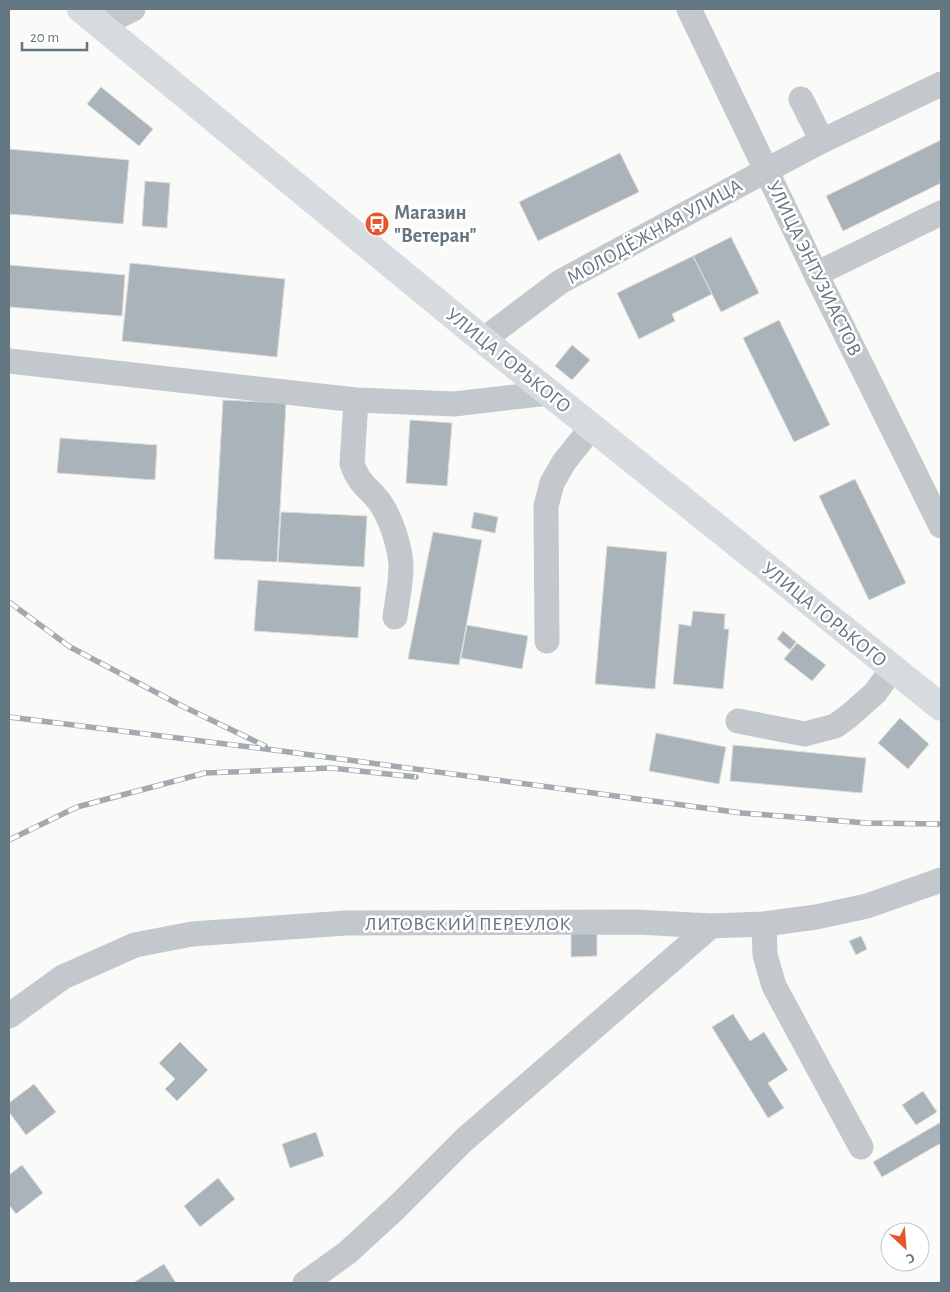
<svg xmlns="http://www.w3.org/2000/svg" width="950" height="1292" font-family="'Alegreya Sans',sans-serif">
<rect width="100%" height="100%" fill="#fafaf8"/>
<path fill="#aab3b9" stroke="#dcdcda" d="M101,87L153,129L139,146L87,104Z
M941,140V183L843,231L826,196Z
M9,149L129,160L123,224L9,214Z
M620,153L639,192L538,241L519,202Z
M145,181L170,183L167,228L142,226Z
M731,237L759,293L721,312L693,256Z
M693,256L712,294L672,314L675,321L639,339L617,293Z
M130,263L285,279L277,357L122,341Z
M9,265L125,275L122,316L9,307Z
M779,320L830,425L794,442L743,338Z
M572,345L590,360L572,380L555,366Z
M223,400L286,403L277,562L214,559Z
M410,420L452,423L447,486L406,483Z
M60,438L157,445L155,480L57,473Z
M855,479L906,583L869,600L819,496Z
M281,512L367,516L364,567L278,562Z
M474,512L498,517L495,533L471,528Z
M433,532L482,540L459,665L408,659Z
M607,546L667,552L655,689L595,684Z
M258,580L361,587L358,638L254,631Z
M693,611L725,614L724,629H729L723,689L673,684L679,624L691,626Z
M467,625L528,636L522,669L461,658Z
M783,631L796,642L790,650L777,639Z
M797,643L826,665L812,681L784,659Z
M900,718L929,744L908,769L878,743Z
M656,733L726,747L719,784L649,771Z
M733,745L866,758L862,793L730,781Z
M597,931V956L571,957V932Z
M861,936L867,949L856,955L849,941Z
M733,1014L750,1041L764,1032L788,1070L768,1083L784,1108L768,1118L712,1027Z
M180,1042L208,1070L177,1101L165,1089L175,1079L159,1063Z
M34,1084L56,1112L26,1135L9,1112V1103Z
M923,1091L937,1112L916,1125L902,1105Z
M941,1122V1143L882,1177L873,1162Z
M316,1132L324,1156L290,1168L282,1144Z
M22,1165L43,1193L16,1214L9,1205V1175Z
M218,1178L235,1199L200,1227L184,1206Z
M164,1264L176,1283H133Z"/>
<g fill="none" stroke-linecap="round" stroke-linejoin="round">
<path stroke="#c3c8cc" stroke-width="25" d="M689,9L816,274L941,526
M101,25L133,9
M801,99L822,141
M816,274L941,213
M483,340L560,282L767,170L822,141L941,84
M9,361L356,400L454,404L549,393
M356,400L352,464C359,485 370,488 381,504C391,519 401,549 401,567C401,583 397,601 395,617
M547,641L546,506L552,483L564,462L592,427
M738,721L805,734L835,726L849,716L875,693L893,668
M764,924L765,955L774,986L861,1147
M9,1016L63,977L135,945L192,934L346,923L637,922L711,926L764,924L816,917L867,906L941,880
M305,1283L347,1253L397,1207L464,1140L711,926"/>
<path stroke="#d6dbdf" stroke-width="28" d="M81,9L483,340L941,707"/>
<defs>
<path id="rail" d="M9,602L70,647L180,705L265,746
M9,717L274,750L742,813L866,823L941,824
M9,840L77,807L205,773L331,768L416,777"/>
</defs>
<use href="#rail" stroke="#a2aab0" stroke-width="5.5"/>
<use href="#rail" stroke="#fff" stroke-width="4" stroke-dasharray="11" stroke-linecap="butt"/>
</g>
<defs>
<symbol id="bus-disc" viewBox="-11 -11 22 22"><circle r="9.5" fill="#e4572e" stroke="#fff"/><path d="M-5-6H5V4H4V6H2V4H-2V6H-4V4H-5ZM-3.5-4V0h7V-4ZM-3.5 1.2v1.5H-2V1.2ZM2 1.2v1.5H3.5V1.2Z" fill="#fff"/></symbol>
</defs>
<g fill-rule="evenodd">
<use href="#bus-disc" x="363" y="210" width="28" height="28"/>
</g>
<g text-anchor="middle" stroke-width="5" stroke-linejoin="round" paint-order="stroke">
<g font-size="20" font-weight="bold" fill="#657683" stroke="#fff" text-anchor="start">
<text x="394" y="219">Магазин<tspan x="394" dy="23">"Ветеран"</tspan></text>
</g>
<g font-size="20" fill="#657683" stroke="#fff">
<text transform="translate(654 231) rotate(-29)" y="7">МОЛОДЁЖНАЯ УЛИЦА</text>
<text transform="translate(815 268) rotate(64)" y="7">УЛИЦА ЭНТУЗИАСТОВ</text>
<text transform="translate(509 360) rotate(39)" y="7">УЛИЦА ГОРЬКОГО</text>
<text transform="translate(825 614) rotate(39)" y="7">УЛИЦА ГОРЬКОГО</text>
<text x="468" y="930">ЛИТОВСКИЙ ПЕРЕУЛОК</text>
</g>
</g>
<rect width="950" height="1292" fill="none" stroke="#657683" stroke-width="20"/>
<g transform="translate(905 1247) rotate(154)"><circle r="24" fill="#ffffff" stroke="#c1c8cd"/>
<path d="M0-4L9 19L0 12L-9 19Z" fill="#e4572e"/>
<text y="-8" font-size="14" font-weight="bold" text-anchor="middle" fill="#657683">С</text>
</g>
<path d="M22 42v8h65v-8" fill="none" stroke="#657683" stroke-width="2.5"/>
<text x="30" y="42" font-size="15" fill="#657683" stroke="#ffffff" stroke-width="4" paint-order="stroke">20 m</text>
</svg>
